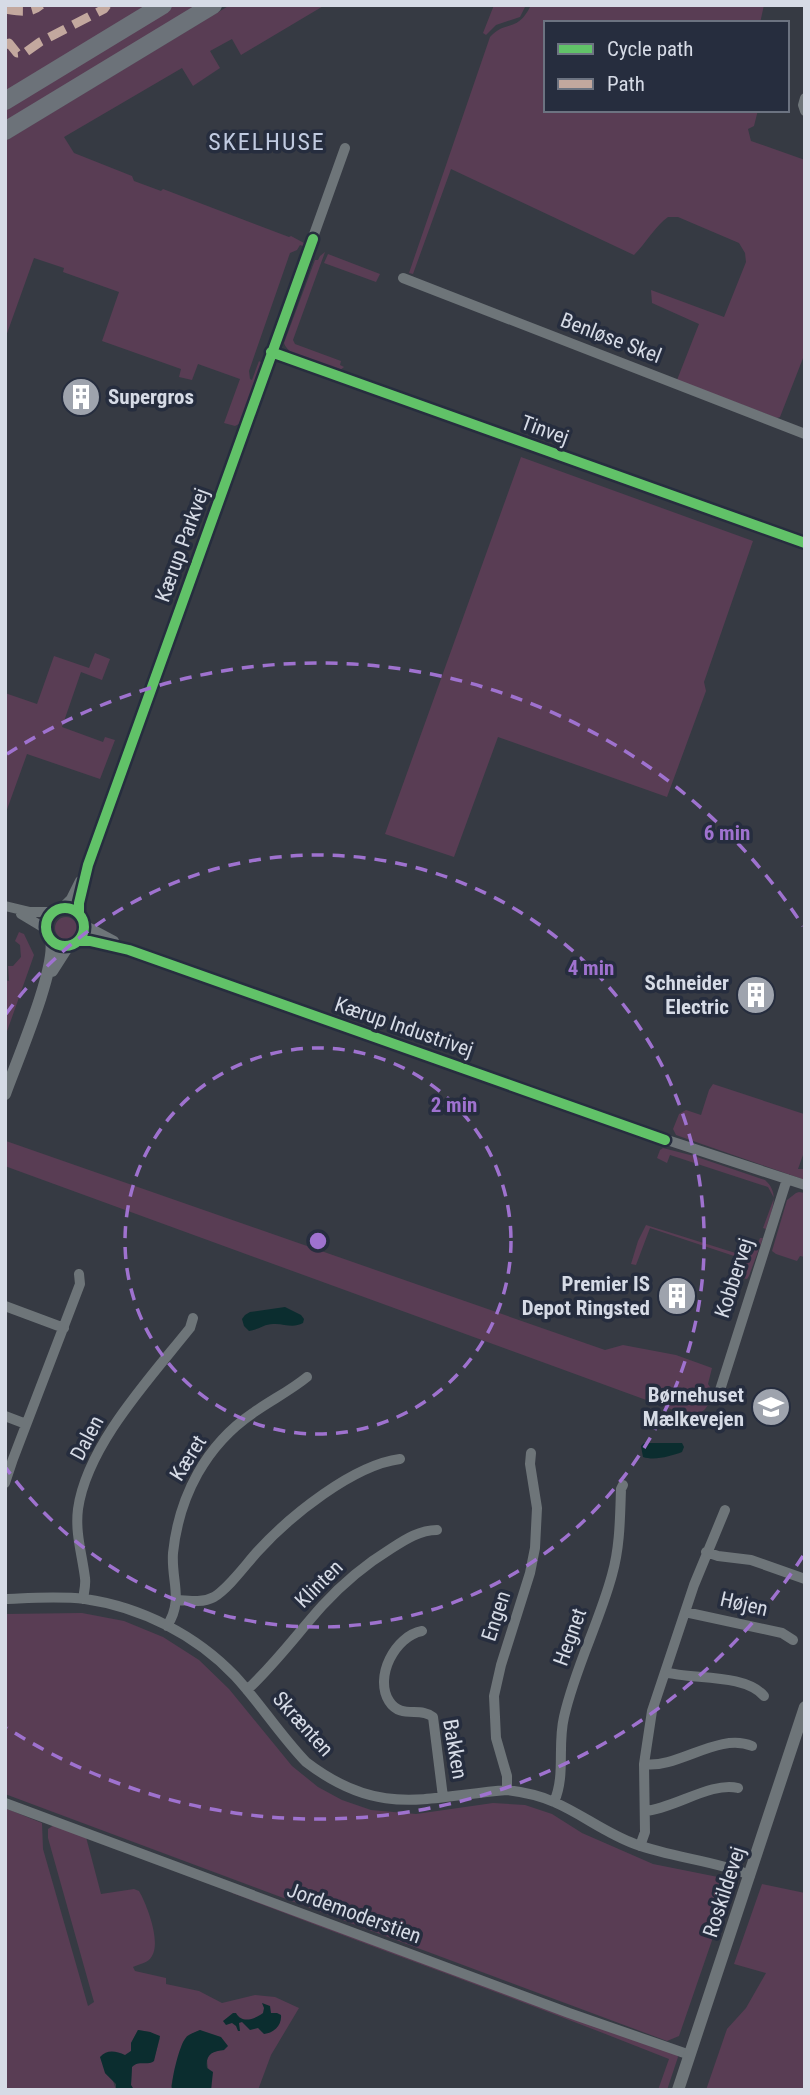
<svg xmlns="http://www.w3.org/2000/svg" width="810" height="2095" font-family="'Roboto Condensed',sans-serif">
<rect width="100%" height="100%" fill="#363a43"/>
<path fill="#593d54" d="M5,5H147L5,92Z
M174,5H202L5,124V107Z
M230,5H325L241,55L232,39L210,51L220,68L193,86L182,68L64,137L74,153L132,176L134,181L161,191L163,189L289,237L291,236L304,243L305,247L300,245L297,250L290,253L249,371L250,379L252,380L259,361L263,364L241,423L235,426L224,423L240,379L198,364L192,380L179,377L181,369L102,341L119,292L63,272L64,268L34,258L5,339V141Z
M494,5H526L520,17L496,25L486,35L483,33Z
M531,5H764L760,23H546V110H758L754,126L748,129L751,141L805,160V353L780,417L777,418L677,380L699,324L652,303L651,290L724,317L746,262L745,253L739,243L678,217H668C656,225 646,243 634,255L451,169L413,274L409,273L490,37C506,19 517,34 531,5Z
M325,252L293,340L295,344L341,361L340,365L344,367L339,371C324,366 289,359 284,343L315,260H318L320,256Z
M328,254L380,274L376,282L324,263Z
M521,457L753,541L704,682L706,691L667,797L498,737L454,857L385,834Z
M95,653L110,659L102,680L81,672L62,727L103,742L105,737L115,740L100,779L27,754L5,815V693L37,704L54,656L89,668Z
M55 928a11 11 0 1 1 22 0a11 11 0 1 1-22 0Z
M19,932L24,934L34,955L5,1037V980L9,981L8,966H13L21,957L20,945L15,941Z
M713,1084L804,1114L805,1160L803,1155L798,1169H805V1180L676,1135L673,1129L679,1114L686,1110L701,1115L709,1090Z
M6,1141L605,1350L623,1345L676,1355L712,1368L708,1384L714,1393C708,1406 705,1414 690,1416L13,1169L5,1166Z
M663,1148L694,1156L765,1180C781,1194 771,1211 766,1229L763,1228L774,1198L768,1187L670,1155L667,1163L657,1158L660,1150Z
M799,1192L805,1193V1257L800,1256L797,1261L776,1254L772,1251L787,1200L796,1193Z
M646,1225L742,1255L747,1244L756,1248L760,1238H763L749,1276L747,1279L738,1277L736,1271L740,1258L650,1228L636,1265L631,1264L638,1241Z
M82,1613L124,1621L163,1637L199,1660L229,1689L292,1766L318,1787L342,1800L371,1810L416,1814L493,1803L525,1805L552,1814L582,1833L653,1864L728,1879L730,1888L679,2036L667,2041L5,1794V1614Z
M5,1808L42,1823L43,1849L88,2006L94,2002L48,1838V1829L54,1825L86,1837L101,1894L134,1889L139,1891C147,1905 161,1941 152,1956C149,1963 139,1964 133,1967L135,1971L166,1978V1984L199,1991L222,2003L255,1995L275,1997L299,2008L271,2055L258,2090H211C214,2071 194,2052 224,2050L200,2030L187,2036L183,2042L171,2086L172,2090H134L131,2085L132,2067L137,2063L153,2062L160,2038L150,2032L138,2030L131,2043V2051L105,2073L113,2081L116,2090H5Z
M762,1884L805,1893V2090H706L727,2029L746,2008L766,1973L734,1964Z
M232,1891L677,2054L678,2057L667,2090H658L669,2059C524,2001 377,1949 232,1893Z"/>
<path fill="#0b2d2f" d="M285,1307L301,1315L304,1319L303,1323C292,1329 284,1323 273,1324C264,1324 258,1330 249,1331L244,1326L242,1319L245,1315L250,1312Z
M644,1443H682L684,1447L682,1452C671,1456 655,1461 643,1457L641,1446Z
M262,2003L270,2006L271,2013H277L281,2015C282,2025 274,2033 264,2034L258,2028L250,2030L242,2022L239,2023L240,2031H238L236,2026L232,2023L226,2025L223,2021L233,2013H236C242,2024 255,2019 263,2013L264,2008Z
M138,2030L150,2032L160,2036L154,2061C148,2066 138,2060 132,2067L131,2085L134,2090H116V2084L105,2073L100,2057C107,2049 116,2051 125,2055L131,2051V2043Z
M200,2030L221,2037L228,2046L224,2050C212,2051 205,2055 207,2068L213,2072L211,2090H172C171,2080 179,2047 185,2039C188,2034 194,2033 200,2030Z"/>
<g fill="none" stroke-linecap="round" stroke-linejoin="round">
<path stroke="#6e7579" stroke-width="10" d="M805,98L803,105L805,111
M403,278L805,434
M271,352L805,543
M5,906L30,912H53
M46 927a19 19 0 1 1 38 0a19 19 0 1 1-38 0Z
M62,908L71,899L80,881
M21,914L46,929
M79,914V903L88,865L345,148
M84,925L114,941
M78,941H90L129,950L661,1138L805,1185
M5,1306L64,1328
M720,1390L787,1179
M5,1416L26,1424
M5,1483L13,1459L80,1284L79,1274
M706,1552L718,1556L751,1560L805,1579
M5,1599C32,1598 59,1596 85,1599C141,1607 196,1635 235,1676C260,1703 280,1735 306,1762C379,1818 425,1797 507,1790C523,1792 539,1795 554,1802C582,1814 605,1833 635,1844C673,1858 713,1860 750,1875
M83,1599C84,1592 86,1585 85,1578C82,1554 75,1533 78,1509C87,1445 151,1377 190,1328L193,1318
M177,1600C189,1601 203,1603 214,1597C229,1588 246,1564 258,1551C290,1516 353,1465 400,1459
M685,1612L782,1633L793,1640
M167,1626C184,1600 171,1581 173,1553C179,1496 206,1445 253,1413C271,1400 290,1391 307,1377
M422,1631C395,1636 374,1677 389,1701C401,1720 420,1706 433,1717L443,1797
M665,1672C691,1680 744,1673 764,1696
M247,1690C275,1664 297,1634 322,1606C343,1583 366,1564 392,1548C406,1539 420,1530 437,1530
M644,1764C678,1769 718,1732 752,1746
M507,1790V1776L496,1738L494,1696L501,1665L530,1573L535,1548L537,1508L530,1464L531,1453
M554,1802C566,1775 557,1746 564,1717C575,1668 599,1623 612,1575C620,1547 620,1518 621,1489L623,1485
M5,1803L569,2013L690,2055
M645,1811C673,1809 712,1781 738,1788
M640,1846L645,1832L644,1764L652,1711L694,1585L725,1510"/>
<path stroke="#6e7579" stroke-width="12" d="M52,971L68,946
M5,1094C16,1063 57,968 51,940
M678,2090L805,1707"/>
<path stroke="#6c7279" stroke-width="18" d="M5,101L163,5
M5,131L213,5"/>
<path stroke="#c3a89e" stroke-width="9" stroke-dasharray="18 9" stroke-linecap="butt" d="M5,9C18,11 31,14 41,5
M5,45L9,43L17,53L26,52L40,42L104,9L107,5"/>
<defs>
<path id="cycleway" d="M271,352L805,543
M46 927a19 19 0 1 1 38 0a19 19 0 1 1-38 0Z
M79,914V903L88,865L313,239
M78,941H90L129,950L665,1140"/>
</defs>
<use href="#cycleway" stroke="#262d3e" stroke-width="15"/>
<use href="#cycleway" stroke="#61c268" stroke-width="10"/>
</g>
<g fill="none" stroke="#9f72cf" stroke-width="3.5" stroke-dasharray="12 9">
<circle cx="318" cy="1241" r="193"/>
<path d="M6 1014A386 386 0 1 1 6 1468"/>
<path d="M803 1556A578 578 0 0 1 7 1728M7 754A578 578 0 0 1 803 926"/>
</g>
<defs>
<symbol id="building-disc" viewBox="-11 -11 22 22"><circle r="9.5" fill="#9ea3ad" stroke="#262d3e"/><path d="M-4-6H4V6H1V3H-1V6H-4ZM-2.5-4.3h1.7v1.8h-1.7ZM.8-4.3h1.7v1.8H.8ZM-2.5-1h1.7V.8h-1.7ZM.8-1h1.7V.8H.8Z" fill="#fff"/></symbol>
<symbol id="school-disc" viewBox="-11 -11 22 22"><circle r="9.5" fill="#9ea3ad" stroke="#262d3e"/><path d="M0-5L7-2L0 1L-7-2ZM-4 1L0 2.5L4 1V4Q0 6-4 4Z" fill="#fff"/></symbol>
</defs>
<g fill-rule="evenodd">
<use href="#building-disc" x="59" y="375" width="44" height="44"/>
<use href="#building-disc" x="734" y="973" width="44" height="44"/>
<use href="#building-disc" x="655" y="1274" width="44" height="44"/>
<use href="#school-disc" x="749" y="1385" width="44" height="44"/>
</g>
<g text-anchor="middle" stroke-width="7" stroke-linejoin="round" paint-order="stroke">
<g font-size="21" fill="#d6dbe6" stroke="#262d3e">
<text transform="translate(611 338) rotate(21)" y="7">Benløse Skel</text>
<text transform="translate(545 430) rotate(20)" y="7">Tinvej</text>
<text transform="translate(182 545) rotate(-70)" y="7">Kærup Parkvej</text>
<text transform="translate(404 1027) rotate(19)" y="7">Kærup Industrivej</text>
<text transform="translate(734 1278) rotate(-72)" y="7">Kobbervej</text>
<text transform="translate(87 1438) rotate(-62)" y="7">Dalen</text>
<text transform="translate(188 1458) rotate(-58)" y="7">Kæret</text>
<text transform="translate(319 1584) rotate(-45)" y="7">Klinten</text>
<text transform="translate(744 1604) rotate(13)" y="7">Højen</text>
<text transform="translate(496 1616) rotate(-72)" y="7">Engen</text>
<text transform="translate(570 1637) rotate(-70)" y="7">Hegnet</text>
<text transform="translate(303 1724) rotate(48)" y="7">Skrænten</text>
<text transform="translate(455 1749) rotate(80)" y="7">Bakken</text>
<text transform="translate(724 1892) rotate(-72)" y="7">Roskildevej</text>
<text transform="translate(354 1913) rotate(20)" y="7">Jordemoderstien</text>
</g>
<g font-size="21" font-weight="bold" fill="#d6dbe6" stroke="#262d3e" text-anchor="end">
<text x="108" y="404" text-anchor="start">Supergros</text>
<text x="729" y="990">Schneider<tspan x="729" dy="24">Electric</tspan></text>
<text x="650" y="1291">Premier IS<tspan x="650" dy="24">Depot Ringsted</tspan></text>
<text x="744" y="1402">Børnehuset<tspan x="744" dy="24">Mælkevejen</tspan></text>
</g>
<g font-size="24" letter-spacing="2" fill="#c0cae0" stroke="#262d3e">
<text x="267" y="150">SKELHUSE</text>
</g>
</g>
<circle cx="318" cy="1241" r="10" fill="#9f72cf" stroke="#262d3e" stroke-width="3.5"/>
<g font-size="21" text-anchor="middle" font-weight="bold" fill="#9f72cf" stroke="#262d3e" stroke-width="7" stroke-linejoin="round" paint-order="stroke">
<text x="727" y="840">6 min</text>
<text x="591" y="975">4 min</text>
<text x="454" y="1112">2 min</text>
</g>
<rect width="810" height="2095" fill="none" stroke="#d6dbe6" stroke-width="14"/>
<rect x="544" y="21" width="245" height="91" fill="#262d3e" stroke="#6c7381" stroke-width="2"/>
<rect x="558" y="44" width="35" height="10" fill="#61c268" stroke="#6c7381" stroke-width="2"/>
<text x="607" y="56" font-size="21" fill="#d6dbe6">Cycle path</text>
<rect x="558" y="79" width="35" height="10" fill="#c3a89e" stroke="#6c7381" stroke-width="2"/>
<text x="607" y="91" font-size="21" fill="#d6dbe6">Path</text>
</svg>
